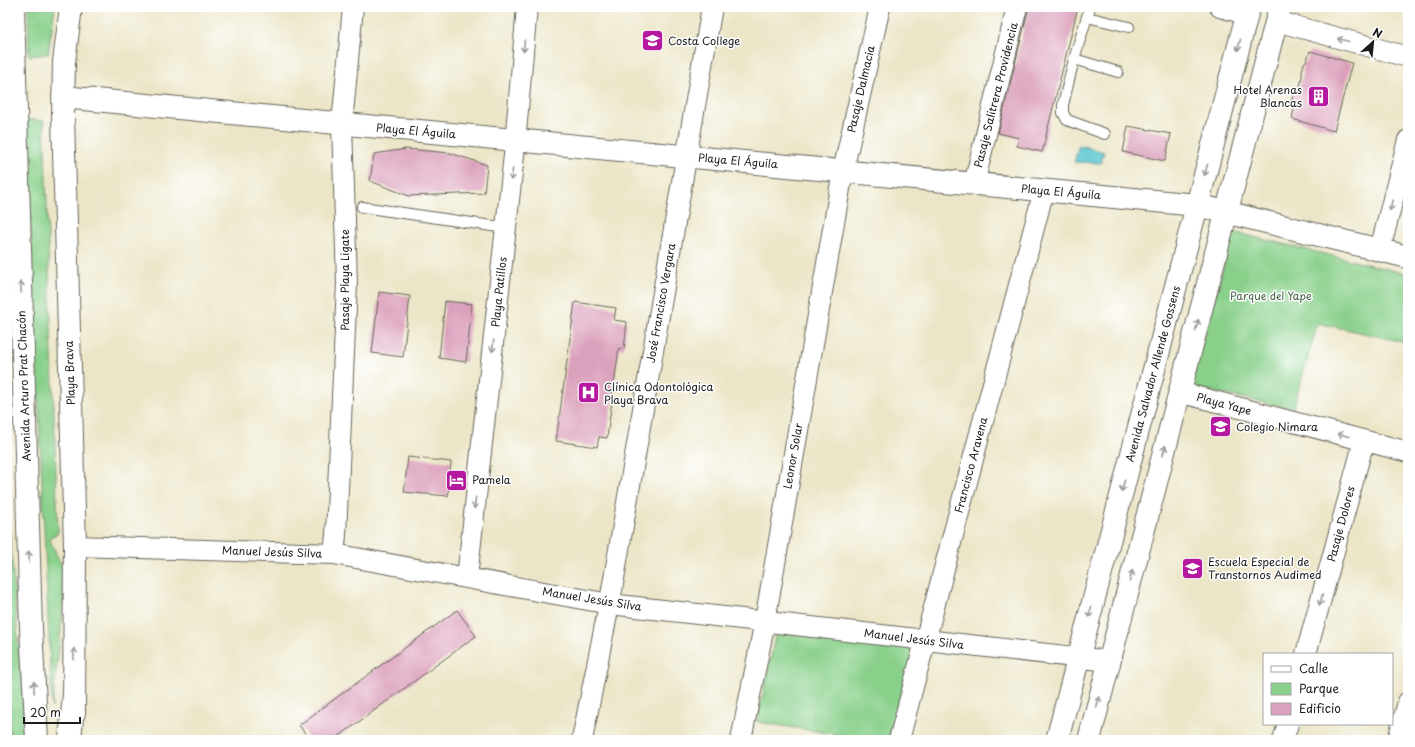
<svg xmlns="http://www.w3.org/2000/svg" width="1415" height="747" font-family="'Playpen Sans',sans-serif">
<rect width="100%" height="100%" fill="#fff"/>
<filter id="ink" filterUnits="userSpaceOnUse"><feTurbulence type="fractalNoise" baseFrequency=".025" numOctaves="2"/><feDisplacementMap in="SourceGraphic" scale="8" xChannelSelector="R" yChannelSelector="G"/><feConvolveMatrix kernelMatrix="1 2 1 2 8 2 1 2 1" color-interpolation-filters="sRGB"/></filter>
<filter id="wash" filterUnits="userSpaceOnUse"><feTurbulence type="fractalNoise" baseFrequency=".012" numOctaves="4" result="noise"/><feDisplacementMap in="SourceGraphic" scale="16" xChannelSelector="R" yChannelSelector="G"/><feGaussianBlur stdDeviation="0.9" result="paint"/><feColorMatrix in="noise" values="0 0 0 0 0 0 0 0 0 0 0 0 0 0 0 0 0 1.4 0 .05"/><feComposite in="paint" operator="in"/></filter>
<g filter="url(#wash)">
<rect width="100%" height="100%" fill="#ece6c8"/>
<path fill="#89d08b" stroke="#527654" d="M28,7H55L48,54L29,56Z
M26,119L44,121L58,533L49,538L67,577L52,708Z
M1233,232L1408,274V343L1318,323L1293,409L1190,387Z
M7,498L26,740H10L7,666Z
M776,632L915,647L888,740H872L757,722Z"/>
<path fill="#59c6ce" stroke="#3a7175" d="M1079,145L1104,152L1101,163L1074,162Z"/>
<g id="blocks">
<path fill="#dba0bc" d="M1029,7H1078L1042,152L1017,146L1019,138L998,133Z
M1310,51L1352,63L1334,131L1292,119L1294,108L1291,102L1295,90L1300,86L1302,78V71L1304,63L1307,60Z
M1128,126L1171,134L1165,161L1123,152Z
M406,149L450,153L487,165L484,193L409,196L370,181L374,154Z
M379,292L410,296L403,357L372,353Z
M445,301L472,304L466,362L439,358Z
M575,302L616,308L614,320L627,322L624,349L619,348L607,438L599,437L597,447L556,441Z
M408,457L451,462L448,496L404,492Z
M457,610L476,636L334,740H310L299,725Z"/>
</g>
</g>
<g filter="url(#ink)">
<use href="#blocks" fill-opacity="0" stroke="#656358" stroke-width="1"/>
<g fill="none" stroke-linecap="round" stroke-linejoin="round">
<defs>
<path id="service" d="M1090,7L1074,59L1063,105V113L1067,120L1105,134
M1087,17L1129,27
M1074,59L1118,72
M362,207L506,228"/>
<path id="minor" d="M1220,7L1247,14
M1276,21L1408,57
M974,184L1017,7
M1380,250L1408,140
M1179,392L1408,452
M75,546L334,554L610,604L1109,661
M334,554L336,535L347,283L342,124L353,7
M467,578L514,155L527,7
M1306,654L1364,441
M582,740L612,590L712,7
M741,740L765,621L843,171L880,7
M899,740L1044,190
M1283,740L1288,724
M1398,740L1408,702"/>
<path id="tertiary" d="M71,7L64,62L63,116L75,546L74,713
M63,97L1197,205L1408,257"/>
<path id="secondary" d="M1057,740L1249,7
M1089,740L1280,7"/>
<path id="primary" d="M13,7L31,628L37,740
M70,740L74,693"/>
</defs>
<use href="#service" stroke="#656358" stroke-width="12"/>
<use href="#minor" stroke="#656358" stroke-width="22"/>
<use href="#tertiary" stroke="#656358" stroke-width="24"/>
<use href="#secondary" stroke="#656358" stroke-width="24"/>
<use href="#primary" stroke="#656358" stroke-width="24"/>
<use href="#service" stroke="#fff" stroke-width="10"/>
<use href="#minor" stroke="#fff" stroke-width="20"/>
<use href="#tertiary" stroke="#fff" stroke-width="22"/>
<use href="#secondary" stroke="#fff" stroke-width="22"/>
<use href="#primary" stroke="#fff" stroke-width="22"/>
</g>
<defs><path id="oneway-shaft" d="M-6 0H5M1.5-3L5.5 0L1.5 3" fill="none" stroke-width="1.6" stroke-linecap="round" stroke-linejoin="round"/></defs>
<g stroke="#999">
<use href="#oneway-shaft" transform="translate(1343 40) rotate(-165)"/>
<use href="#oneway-shaft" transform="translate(1239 45) rotate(105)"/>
<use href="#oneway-shaft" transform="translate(524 46) rotate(95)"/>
<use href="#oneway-shaft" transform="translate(1206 170) rotate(105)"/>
<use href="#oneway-shaft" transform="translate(512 175) rotate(96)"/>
<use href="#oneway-shaft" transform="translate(1391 205) rotate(104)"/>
<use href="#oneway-shaft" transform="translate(21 287) rotate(-92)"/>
<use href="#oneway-shaft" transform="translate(1197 325) rotate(-75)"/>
<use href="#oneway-shaft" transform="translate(493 346) rotate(96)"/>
<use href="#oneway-shaft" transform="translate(1343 435) rotate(-165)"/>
<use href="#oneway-shaft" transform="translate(1164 451) rotate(-75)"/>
<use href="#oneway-shaft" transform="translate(1123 486) rotate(105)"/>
<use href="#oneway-shaft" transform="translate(475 503) rotate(96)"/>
<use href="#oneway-shaft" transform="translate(29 557) rotate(-92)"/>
<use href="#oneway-shaft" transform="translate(1131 576) rotate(-75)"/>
<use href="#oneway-shaft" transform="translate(1321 600) rotate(105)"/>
<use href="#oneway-shaft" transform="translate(1090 612) rotate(105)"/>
<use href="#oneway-shaft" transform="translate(74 654) rotate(-89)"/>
<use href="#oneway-shaft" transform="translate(34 687) rotate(-93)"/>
<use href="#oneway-shaft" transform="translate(1098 702) rotate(-75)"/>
</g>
</g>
<defs>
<symbol id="school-square" viewBox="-11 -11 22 22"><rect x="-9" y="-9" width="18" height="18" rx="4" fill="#b5179e" stroke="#fff"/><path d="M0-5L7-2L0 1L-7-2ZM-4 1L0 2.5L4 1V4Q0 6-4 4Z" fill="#fff"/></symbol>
<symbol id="building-square" viewBox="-11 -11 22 22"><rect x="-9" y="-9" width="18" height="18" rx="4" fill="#b5179e" stroke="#fff"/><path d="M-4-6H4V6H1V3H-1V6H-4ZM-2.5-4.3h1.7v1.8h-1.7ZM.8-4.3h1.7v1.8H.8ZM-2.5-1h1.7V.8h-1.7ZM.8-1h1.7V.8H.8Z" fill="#fff"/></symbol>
<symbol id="hospital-square" viewBox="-11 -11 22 22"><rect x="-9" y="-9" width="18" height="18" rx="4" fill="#b5179e" stroke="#fff"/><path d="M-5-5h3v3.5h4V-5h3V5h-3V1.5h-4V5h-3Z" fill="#fff"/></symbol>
<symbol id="hotel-square" viewBox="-11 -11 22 22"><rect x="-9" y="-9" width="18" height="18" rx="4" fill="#b5179e" stroke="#fff"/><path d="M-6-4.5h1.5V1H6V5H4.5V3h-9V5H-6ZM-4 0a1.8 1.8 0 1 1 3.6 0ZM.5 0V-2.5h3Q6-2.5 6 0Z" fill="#fff"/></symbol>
</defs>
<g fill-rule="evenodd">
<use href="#school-square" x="640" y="28" width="25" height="25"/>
<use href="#building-square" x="1306" y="84" width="25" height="25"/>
<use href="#hospital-square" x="576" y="380" width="25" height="25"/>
<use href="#school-square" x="1208" y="414" width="25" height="25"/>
<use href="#hotel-square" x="444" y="468" width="25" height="25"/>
<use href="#school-square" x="1180" y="556" width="25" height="25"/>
</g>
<g text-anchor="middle" stroke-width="3" stroke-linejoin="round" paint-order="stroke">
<g font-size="11" fill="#1c1c1c" stroke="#fff" text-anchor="start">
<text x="668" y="45">Costa College</text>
<text x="1302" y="94" text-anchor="end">Hotel Arenas<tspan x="1302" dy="13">Blancas</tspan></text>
<text x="604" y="391">Clínica Odontológica<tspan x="604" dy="13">Playa Brava</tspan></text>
<text x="1236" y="431">Colegio Nimara</text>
<text x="472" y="484">Pamela</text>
<text x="1208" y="566">Escuela Especial de<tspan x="1208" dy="13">Transtornos Audimed</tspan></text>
</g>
<g font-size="11" fill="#1c1c1c" stroke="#fff">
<text transform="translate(861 89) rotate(-77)" y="4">Pasaje Dalmacia</text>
<text transform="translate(996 95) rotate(-76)" y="4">Pasaje Salitrera Providencia</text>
<text transform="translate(416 131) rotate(5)" y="4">Playa El Águila</text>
<text transform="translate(738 161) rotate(5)" y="4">Playa El Águila</text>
<text transform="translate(1061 192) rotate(5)" y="4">Playa El Águila</text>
<text transform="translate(345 280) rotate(-90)" y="4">Pasaje Playa Ligate</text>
<text transform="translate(499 292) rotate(-84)" y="4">Playa Patillos</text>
<text transform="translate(661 303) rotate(-80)" y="4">José Francisco Vergara</text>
<text transform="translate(70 373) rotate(-92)" y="4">Playa Brava</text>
<text transform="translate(1153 374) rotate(-75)" y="4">Avenida Salvador Allende Gossens</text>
<text transform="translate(24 386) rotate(-92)" y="4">Avenida Arturo Prat Chacón</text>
<text transform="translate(1224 404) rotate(15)" y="4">Playa Yape</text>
<text transform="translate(793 456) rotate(-80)" y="4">Leonor Solar</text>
<text transform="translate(971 465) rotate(-75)" y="4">Francisco Aravena</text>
<text transform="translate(1341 524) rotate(-75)" y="4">Pasaje Dolores</text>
<text transform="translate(272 552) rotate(2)" y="4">Manuel Jesús Silva</text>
<text transform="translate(592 599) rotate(9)" y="4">Manuel Jesús Silva</text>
<text transform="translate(914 639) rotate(7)" y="4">Manuel Jesús Silva</text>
</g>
<g font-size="11" fill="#486448" stroke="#fff">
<text x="1271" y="300">Parque del Yape</text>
</g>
</g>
<rect width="1415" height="747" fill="none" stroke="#fff" stroke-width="24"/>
<rect x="1263" y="653" width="130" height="72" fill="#ffffff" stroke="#a4a4a4"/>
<rect x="1271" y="666" width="20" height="6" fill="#ffffff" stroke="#a4a4a4"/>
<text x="1299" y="673" font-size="12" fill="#1c1c1c">Calle</text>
<rect x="1271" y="683" width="20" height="12" fill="#89d08b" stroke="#a4a4a4"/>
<text x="1299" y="693" font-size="12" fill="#1c1c1c">Parque</text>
<rect x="1271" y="703" width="20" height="12" fill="#dba0bc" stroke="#a4a4a4"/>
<text x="1299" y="713" font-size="12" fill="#1c1c1c">Edificio</text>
<g transform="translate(1373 42) rotate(27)" stroke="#ffffff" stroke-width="3" paint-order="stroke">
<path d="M0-3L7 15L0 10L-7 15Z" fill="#1c1c1c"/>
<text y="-6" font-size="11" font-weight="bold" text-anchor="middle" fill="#1c1c1c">N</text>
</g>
<path d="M24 717v6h56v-6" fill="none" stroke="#1c1c1c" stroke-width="2"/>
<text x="30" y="717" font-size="12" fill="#1c1c1c" stroke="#ffffff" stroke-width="3" paint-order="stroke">20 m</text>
</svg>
